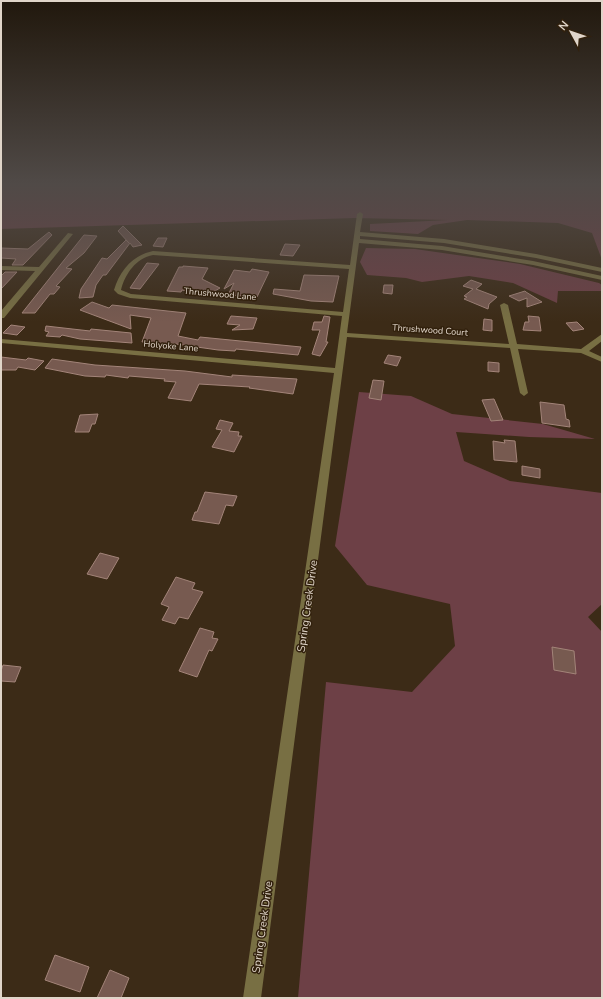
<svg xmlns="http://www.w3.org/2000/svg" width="603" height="999" font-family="'Nunito Sans',sans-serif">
<rect width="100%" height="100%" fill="#3c2b17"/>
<path fill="#6d4046" d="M1,182H602V260L592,233L558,223L467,220L433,225L418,234L370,231V224L448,220L355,218L1,229Z
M366,248L415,249L520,264L599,283L602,285V291H558L557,303L513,283L469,276L422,282L406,278L367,275L360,262Z
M359,392L411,396L452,414L543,424L595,439L529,437L456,432L464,461L510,481L602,493V604L588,617L602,632V998H298L326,682L412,692L455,646L450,604L367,585L335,546Z"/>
<path fill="#775a50" stroke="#a38479" d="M123,226L142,245L133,247L130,243L106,275H103L96,285L93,297L79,298L81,289L102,258L107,259L126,240L129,243L118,231Z
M49,232L52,235L23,265H12L16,259L1,258V248L28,249Z
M84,235L97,236L84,253L66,268L72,269L56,286L60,287L54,294H50L35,313H22Z
M158,238H167L163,247L153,246Z
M285,244L300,245L293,256L280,255Z
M147,263L159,264L140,289L130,288Z
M183,266L208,268L202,279L220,288L208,295L182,290L181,292L167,291L179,267H183Z
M252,269L269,272L257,297L228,295L234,283L224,289L234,270L250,272Z
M5,272H17L1,289V276Z
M304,275L339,276L333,302L311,301L273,294L274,289L300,291Z
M471,280L482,284L476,289L497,297L489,304L488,309L464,299L467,297L464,296L473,289L463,286Z
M384,285H393L392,294L383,293Z
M525,291L526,292L542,302L527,307V298L519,301L509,296Z
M92,302L109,308L112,305L186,313L178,336L198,340L200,337L301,347L298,355L236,349L235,351L218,350L169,343L168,345L151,343L152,341L142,342L151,318L130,315L131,329L80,310Z
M231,316L257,318L253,329L232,330L240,325L227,324Z
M324,316L330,317L326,342H328L320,356L312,354L320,330H312L314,322H322Z
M528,316L539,317L541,331L523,330L525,322H529Z
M484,319L492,320V331L483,330Z
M577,322L584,329L573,331L566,323Z
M11,325L25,327L17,335L3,333Z
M46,326L90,331L91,329L131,333L132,343L80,339L62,335L60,337L46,336L49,332L45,331Z
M388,355L401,357L397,366L384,363Z
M1,357L26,360L28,358L44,361L35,370L18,367L16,370H1Z
M52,359L95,365L185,371L232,377V375L297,379L293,394L249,388L250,387L199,384L191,401L168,398L176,382L164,381L165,379L129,376L128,378L106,375L105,377L85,376L45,368Z
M488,362L499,363V372L488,371Z
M373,380L384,381L381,400L369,398Z
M494,399L503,420L491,421L482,400Z
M540,402L564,405L566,419L569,420L570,427L542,423Z
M98,414L95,424H92L89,432H75L80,415Z
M220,420L233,423L229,431L239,432L238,436H242L234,452L212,447L222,430L216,429Z
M504,440L515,441L517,462L494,460L493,441L505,443Z
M522,466L540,469V478L522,475Z
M205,492L237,496L233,506L226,505L219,524L192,520L195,512H197Z
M100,553L119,558L107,579L87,574Z
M176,577L195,583L192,589L203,592L188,619L179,617L175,624L162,620L169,607L161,604Z
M200,628L214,632L212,638L218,639L212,651L209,650L197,677L179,671Z
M552,647L574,651L576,674L554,670Z
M3,665L21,667L15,682L1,681V671Z
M55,955L89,967L80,992L45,980Z
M110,970L129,978L121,998H97Z"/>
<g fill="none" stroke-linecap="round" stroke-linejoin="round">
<path fill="#786f43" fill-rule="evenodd" d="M360,212L363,214L360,232L444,239L536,254L602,268V272L536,258L444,243L360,236V239L442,246L533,261L602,276V280L533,265L442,250L359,243L347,333L509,344L500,305L504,303L508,305L517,344L581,349L602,334V341L589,351L602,357V362L581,353L518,349L528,393L524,396L520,393L510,348L347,337L261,998H243L334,373L1,343V339L335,368L342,316L130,298L118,294L114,290C120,270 133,255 153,251L350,265L357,214ZM153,255L349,269L343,312L131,294L121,290C125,274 136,258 153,255Z
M68,233L73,234L4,318H1V311L35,271L1,270V266L39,267Z"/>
</g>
<linearGradient id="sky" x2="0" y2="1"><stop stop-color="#21180d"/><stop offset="0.57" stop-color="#504a47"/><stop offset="1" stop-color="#504a47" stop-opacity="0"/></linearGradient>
<rect width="603" height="322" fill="url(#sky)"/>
<g text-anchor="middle" stroke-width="3" stroke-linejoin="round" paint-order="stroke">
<g font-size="9" fill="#e0d5c9" stroke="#32210d">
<text transform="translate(220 294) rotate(5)" y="3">Thrushwood Lane</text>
<text transform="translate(430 330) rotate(4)" y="3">Thrushwood Court</text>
<text transform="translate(171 346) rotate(5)" y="3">Holyoke Lane</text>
</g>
<g font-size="11" fill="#e0d5c9" stroke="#32210d">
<text transform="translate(307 606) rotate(-82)" y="4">Spring Creek Drive</text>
<text transform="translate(262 927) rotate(-82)" y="4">Spring Creek Drive</text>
</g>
</g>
<rect width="603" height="999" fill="none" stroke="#e0d5c9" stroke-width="4"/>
<g transform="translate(571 32) rotate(310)" stroke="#32210d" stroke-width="3" paint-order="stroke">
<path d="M0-3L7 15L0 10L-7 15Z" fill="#e0d5c9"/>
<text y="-6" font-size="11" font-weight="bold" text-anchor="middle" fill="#e0d5c9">N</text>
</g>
</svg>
